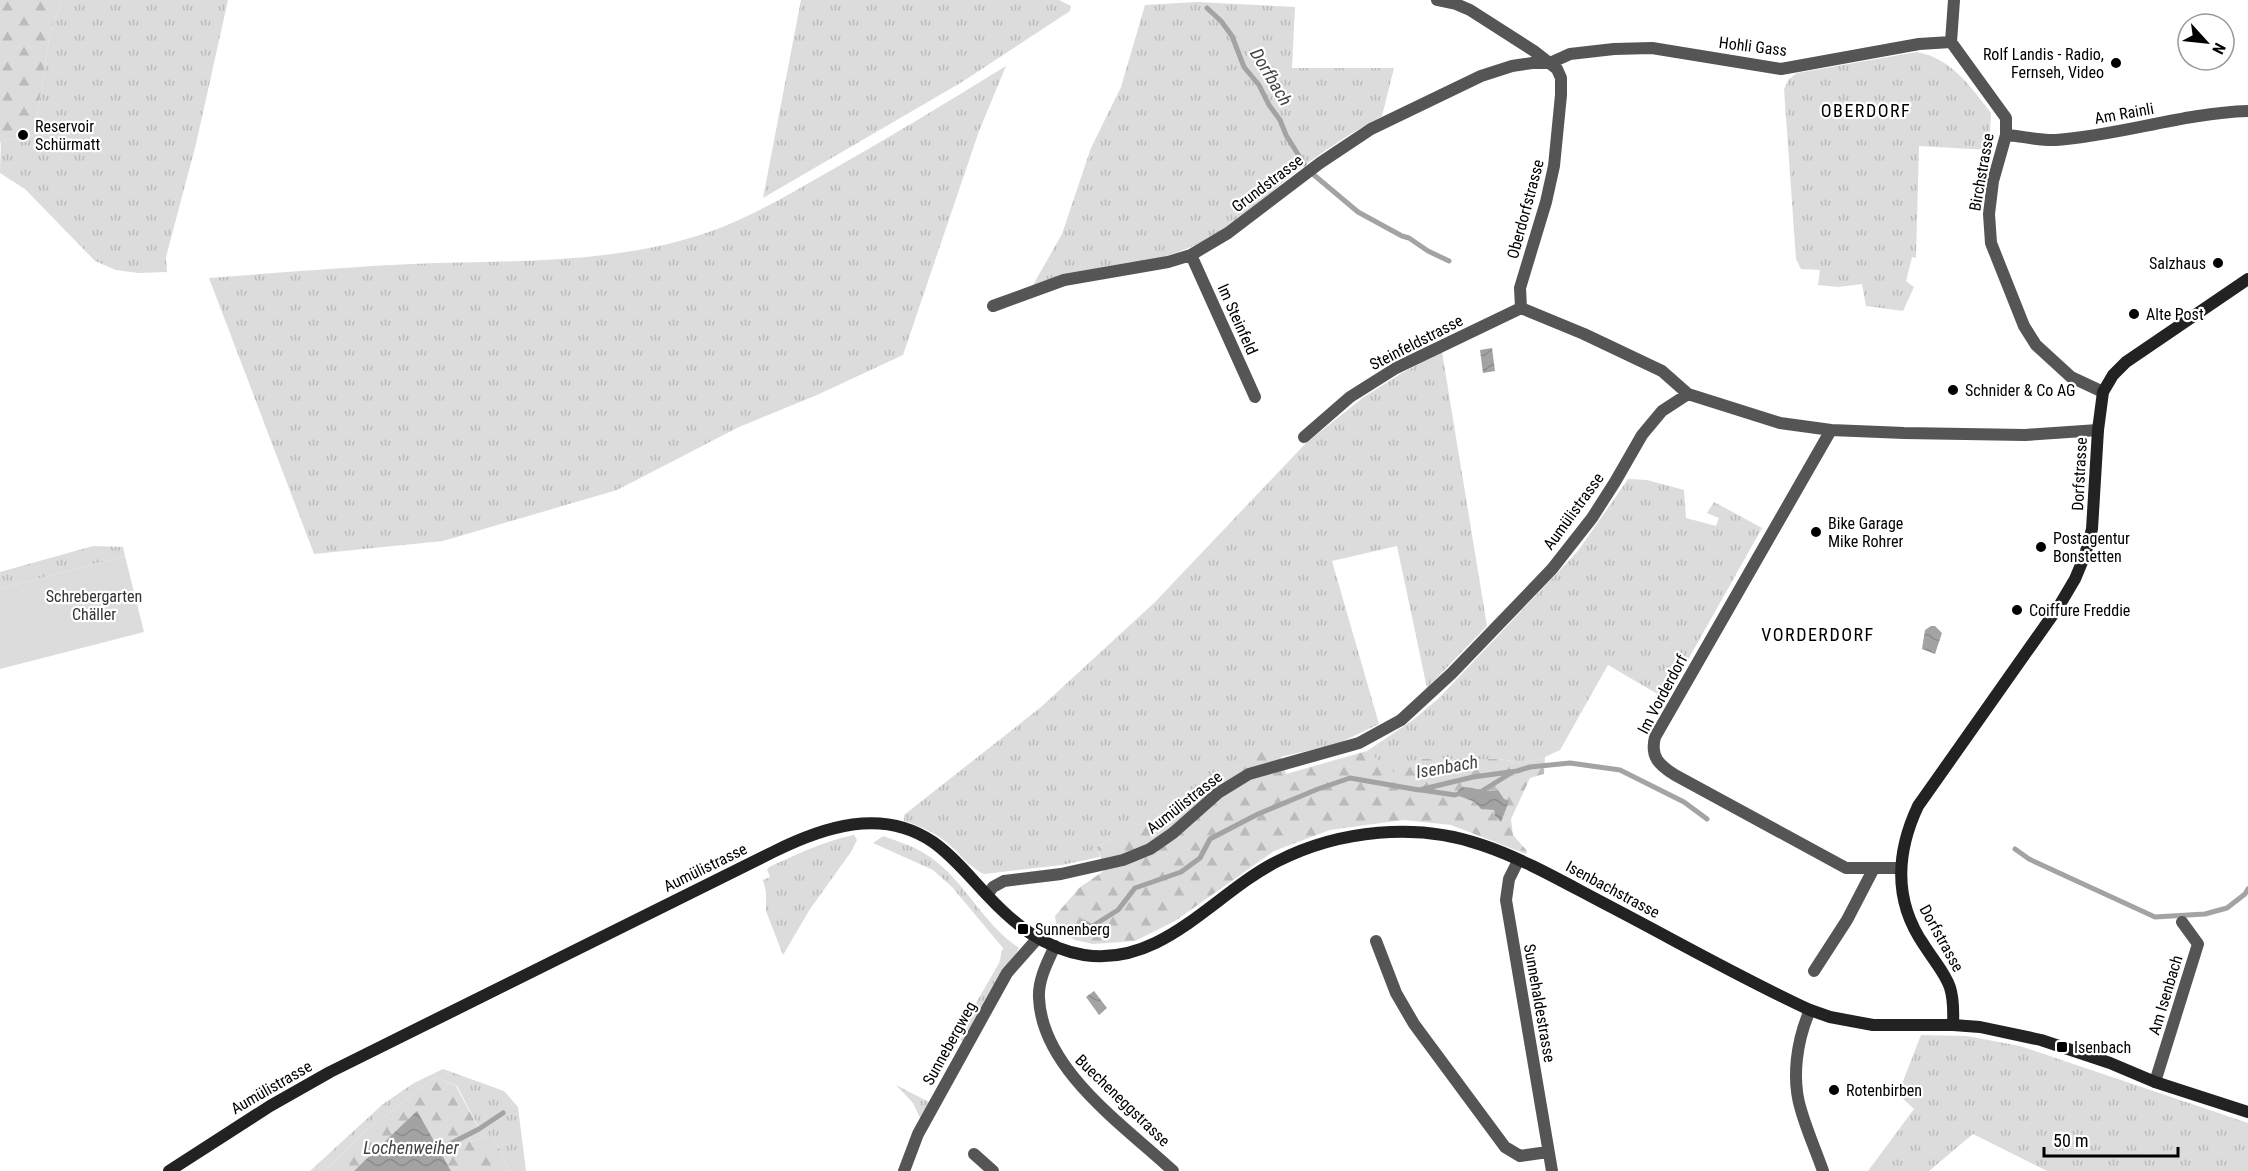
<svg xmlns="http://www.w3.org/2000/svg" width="2248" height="1171" font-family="'Roboto Condensed',sans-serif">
<defs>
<pattern id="grass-tufts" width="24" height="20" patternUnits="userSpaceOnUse" patternTransform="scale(1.5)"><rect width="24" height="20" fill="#dcdcdc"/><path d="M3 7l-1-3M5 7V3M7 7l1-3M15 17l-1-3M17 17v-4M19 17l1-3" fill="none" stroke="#bbb"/></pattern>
<pattern id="forest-firs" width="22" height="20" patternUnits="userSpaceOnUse" patternTransform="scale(1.5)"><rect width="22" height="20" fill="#dcdcdc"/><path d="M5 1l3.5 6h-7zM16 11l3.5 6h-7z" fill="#bbb"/></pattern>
<pattern id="water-waves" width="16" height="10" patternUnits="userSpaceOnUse" patternTransform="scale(1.5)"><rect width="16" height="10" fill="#a3a3a3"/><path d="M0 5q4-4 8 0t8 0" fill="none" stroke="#8b8b8b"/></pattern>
</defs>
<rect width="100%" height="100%" fill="#fff"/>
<path fill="url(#grass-tufts)" d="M62,0H228L196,144L166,257L167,272L138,273L116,270L95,261L25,189L0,173L1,141L34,135L50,33Z
M801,0H1059L1071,6L1070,11L962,82L763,198Z
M1196,2L1295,7L1292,68H1394L1382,116C1354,131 1326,149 1301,168C1270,191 1244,220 1210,238C1156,266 1092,273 1033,285L1062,234L1091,148L1121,87L1145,5Z
M1917,52C1951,58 1971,87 1991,113L1989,150L1919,146L1916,258L1912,257L1906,281L1914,287L1903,311L1866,306L1862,284L1838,287L1818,285L1820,270L1801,269L1796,259L1784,89L1789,79L1797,73Z
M1006,66L979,131L903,355L817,395L739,427L617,490L443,541L314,554L209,278C277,273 345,267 412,264C511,260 614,265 709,232C752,217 791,193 830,171C890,137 948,102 1006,66Z
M1442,352L1487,626L1427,688L1397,546L1332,561L1379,724L1337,744L1280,757L1277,748L1097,847L1100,857L1062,865L984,874C971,868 964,859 954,849C940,835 923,827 904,821V815L1041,707L1155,602L1306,443L1364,397L1402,373Z
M1628,479L1647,480L1684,490L1686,518L1716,526L1719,518L1707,513L1714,502L1762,528L1666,699L1608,665L1560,750L1545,757L1522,763L1500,759H1422L1393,773L1367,751L1413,720L1439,698L1578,551Z
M93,546L123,547L125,556L0,589V572Z
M854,835L857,840L851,852L810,909L783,955L766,911V892L763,880L770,877L767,869L771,866C798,854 824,841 854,835Z
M883,836C899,842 915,846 930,857C965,881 983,924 1019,948L921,1120L913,1103L896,1085L929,1102L963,1041L956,1038L999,963L1003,948L952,887L933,870L873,843Z
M1921,1035L1967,1036L2020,1046L2248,1123V1171H2047L1973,1134L1929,1171H1868L1914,1109L1898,1094Z
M443,1069L504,1091L518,1107L526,1171H510L492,1134L472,1142L467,1135L479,1128L457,1086L435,1077L363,1133L325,1171H310L383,1104L414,1083Z"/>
<path fill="url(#forest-firs)" d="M0,0H62L50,33L34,135L1,141L0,144Z
M1278,748L1286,774L1367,751L1393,772L1422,759H1500L1522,763L1545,757L1544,774L1530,778L1511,819L1513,835L1527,851L1526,854L1451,825L1403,820L1330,830L1274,851L1175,921L1135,941L1093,944L1075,940L1057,930L1055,916L1079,888L1105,870L1097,847L1144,821L1251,750Z
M435,1077L456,1086L479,1129L467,1135L472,1142L492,1134L510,1171H451L438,1150L358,1167L354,1171H325L363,1133Z"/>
<path fill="#dcdcdc" d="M125,556L144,632L0,669V589Z"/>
<path fill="url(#water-waves)" d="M1492,348L1495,371L1483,373L1480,350Z
M1931,626H1935L1942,633L1935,654L1922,649L1925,630Z
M1462,787C1475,787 1484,793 1498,790L1504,799L1509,801L1501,822L1495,816L1494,810L1481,809L1475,802L1459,796L1457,792Z
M1094,991L1107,1008L1099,1015L1086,997Z
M417,1111L451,1171H354L358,1167Z"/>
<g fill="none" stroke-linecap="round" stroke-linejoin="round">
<path stroke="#a3a3a3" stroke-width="5" d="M1207,8L1221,21L1232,36L1244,67L1259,85L1269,105L1280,120L1286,135L1304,164
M1314,175L1358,212L1402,236L1409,238L1428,251L1449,261
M1421,790L1455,795L1458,794
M1482,791L1511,773
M2015,849L2029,859L2155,917L2205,914L2227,908L2245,894L2248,889
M1083,922L1092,927
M1080,934L1118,910L1135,888L1181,872L1200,858L1210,839L1258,814L1318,789L1350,778L1419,790L1473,777L1517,771L1530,767L1570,763L1620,770L1684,802L1707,819
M438,1150L479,1129L503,1113"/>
<path stroke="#555" stroke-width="12" d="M1437,0L1456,4L1470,10L1534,51L1557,69L1561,78V95L1554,166L1546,202L1520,288L1521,308L1584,334L1662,371L1688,394L1780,423L1831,430L1904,433L2025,435L2098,430
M1954,0L1951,42L2006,118V135L1993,181L1989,214L1991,243L2024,326L2036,345L2071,377L2103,392
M2006,135C2022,136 2040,141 2056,140C2121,135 2184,113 2248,111
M1191,255L1255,397
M993,306L1064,280L1168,262L1191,255L1228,233L1320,163L1371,129L1481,76L1512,66L1532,63H1550L1570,54L1614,49L1652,48L1781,69L1919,44L1951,42
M1831,430L1655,737C1650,757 1659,765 1675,775L1846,868H1900
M1304,437L1350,397L1396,368L1521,308
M1518,861L1509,879L1506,900L1552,1171
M987,895L993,887L1004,881L1061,874L1123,860L1150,849L1173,833L1218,793L1249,774L1359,743L1401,720L1452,673L1552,569L1592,518L1615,482L1642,435L1662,411L1688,394
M1376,941L1396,993L1414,1024L1505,1147L1520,1156L1548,1152
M1055,946C1047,963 1038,980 1039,998C1042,1070 1125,1126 1173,1171
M1814,971L1847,920L1874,868
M1810,1010C1797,1040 1791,1078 1801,1110C1807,1131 1816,1151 1823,1171
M2155,1082L2198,944L2182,922
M974,1154L993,1171
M904,1171L918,1134L1007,973L1037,939"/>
<path stroke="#222" stroke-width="12" d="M1953,1025C1955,981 1946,979 1924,945C1893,900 1896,853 1918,806L2059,606L2075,579L2085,555L2092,529L2098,430L2103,392L2113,375L2126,362L2248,279
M169,1171L270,1106L330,1072L773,852C823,827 882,807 933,842C953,856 970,877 987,895C1014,924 1043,948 1084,955C1163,967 1214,893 1278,861C1339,830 1417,822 1482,845C1527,860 1570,886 1613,908C1678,942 1743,979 1810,1010L1830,1017L1873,1025H1953L1980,1027L2041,1040L2110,1063L2155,1082L2248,1112"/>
</g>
<g fill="#000" stroke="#fff" stroke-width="2">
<circle cx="2116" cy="63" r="6"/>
<circle cx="23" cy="135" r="6"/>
<circle cx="2218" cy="263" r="6"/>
<circle cx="2134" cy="314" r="6"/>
<circle cx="1953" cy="390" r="6"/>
<circle cx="1816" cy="532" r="6"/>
<circle cx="2041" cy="547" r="6"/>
<circle cx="2017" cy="610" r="6"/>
<rect x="1017" y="923" width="12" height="12" rx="3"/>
<rect x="2056" y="1041" width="12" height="12" rx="3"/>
<circle cx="1834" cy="1090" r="6"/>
</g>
<g text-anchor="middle" stroke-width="4.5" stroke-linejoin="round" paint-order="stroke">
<g font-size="16" fill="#000" stroke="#fff">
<text transform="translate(1753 46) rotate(7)" y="6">Hohli Gass</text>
<text transform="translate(2124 113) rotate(-10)" y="6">Am Rainli</text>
<text transform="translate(1981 172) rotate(-80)" y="6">Birchstrasse</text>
<text transform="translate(1267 183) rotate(-37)" y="6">Grundstrasse</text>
<text transform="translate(1525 209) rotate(-75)" y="6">Oberdorfstrasse</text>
<text transform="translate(1238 319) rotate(66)" y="6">Im Steinfeld</text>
<text transform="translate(1416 342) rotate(-27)" y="6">Steinfeldstrasse</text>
<text transform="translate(2079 474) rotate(-87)" y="6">Dorfstrasse</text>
<text transform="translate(1573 511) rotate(-54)" y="6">Aumülistrasse</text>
<text transform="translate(1662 694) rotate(-62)" y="6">Im Vorderdorf</text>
<text transform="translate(1184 802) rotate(-38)" y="6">Aumülistrasse</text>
<text transform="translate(705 867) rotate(-26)" y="6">Aumülistrasse</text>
<text transform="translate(1613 889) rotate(28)" y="6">Isenbachstrasse</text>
<text transform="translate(1942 938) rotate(61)" y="6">Dorfstrasse</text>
<text transform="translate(2165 995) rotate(-73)" y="6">Am Isenbach</text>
<text transform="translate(1540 1003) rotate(80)" y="6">Sunnehaldestrasse</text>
<text transform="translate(949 1043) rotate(-61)" y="6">Sunnebergweg</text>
<text transform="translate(271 1087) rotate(-30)" y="6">Aumülistrasse</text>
<text transform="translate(1123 1100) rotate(44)" y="6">Buecheneggstrasse</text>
</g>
<g font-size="16" fill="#000" stroke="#fff" text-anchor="start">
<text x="2104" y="60" text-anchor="end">Rolf Landis - Radio,<tspan x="2104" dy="18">Fernseh, Video</tspan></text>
<text x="35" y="132">Reservoir<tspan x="35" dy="18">Schürmatt</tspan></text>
<text x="2206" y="269" text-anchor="end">Salzhaus</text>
<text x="2146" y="320">Alte Post</text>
<text x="1965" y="396">Schnider &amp; Co AG</text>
<text x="1828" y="529">Bike Garage<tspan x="1828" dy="18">Mike Rohrer</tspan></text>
<text x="2053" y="544">Postagentur<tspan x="2053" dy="18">Bonstetten</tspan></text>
<text x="2029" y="616">Coiffure Freddie</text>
<text x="1035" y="935">Sunnenberg</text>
<text x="2074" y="1053">Isenbach</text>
<text x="1846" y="1096">Rotenbirben</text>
</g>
<g font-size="16" fill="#333" stroke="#fff">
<text x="94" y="602">Schrebergarten<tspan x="94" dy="18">Chäller</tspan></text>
</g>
<g font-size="18" font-style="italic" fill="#444" stroke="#fff">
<text transform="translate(1271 77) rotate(59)" y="6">Dorfbach</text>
<text transform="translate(1447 767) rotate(-10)" y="6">Isenbach</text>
<text x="411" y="1154">Lochenweiher</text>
</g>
<g font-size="18" letter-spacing="1.5" fill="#000" stroke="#fff">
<text x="1866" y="117">OBERDORF</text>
<text x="1818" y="641">VORDERDORF</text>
</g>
</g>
<g transform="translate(2206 42) rotate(117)"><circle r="28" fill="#ffffff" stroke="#999999" stroke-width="1.5"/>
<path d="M0-4.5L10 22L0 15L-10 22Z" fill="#000000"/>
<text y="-9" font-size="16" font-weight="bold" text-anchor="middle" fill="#000000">N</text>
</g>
<path d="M2044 1147v9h134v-9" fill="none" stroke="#000000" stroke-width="3"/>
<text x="2053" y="1147" font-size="18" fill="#000000" stroke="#ffffff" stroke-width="4.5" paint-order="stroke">50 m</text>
</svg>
